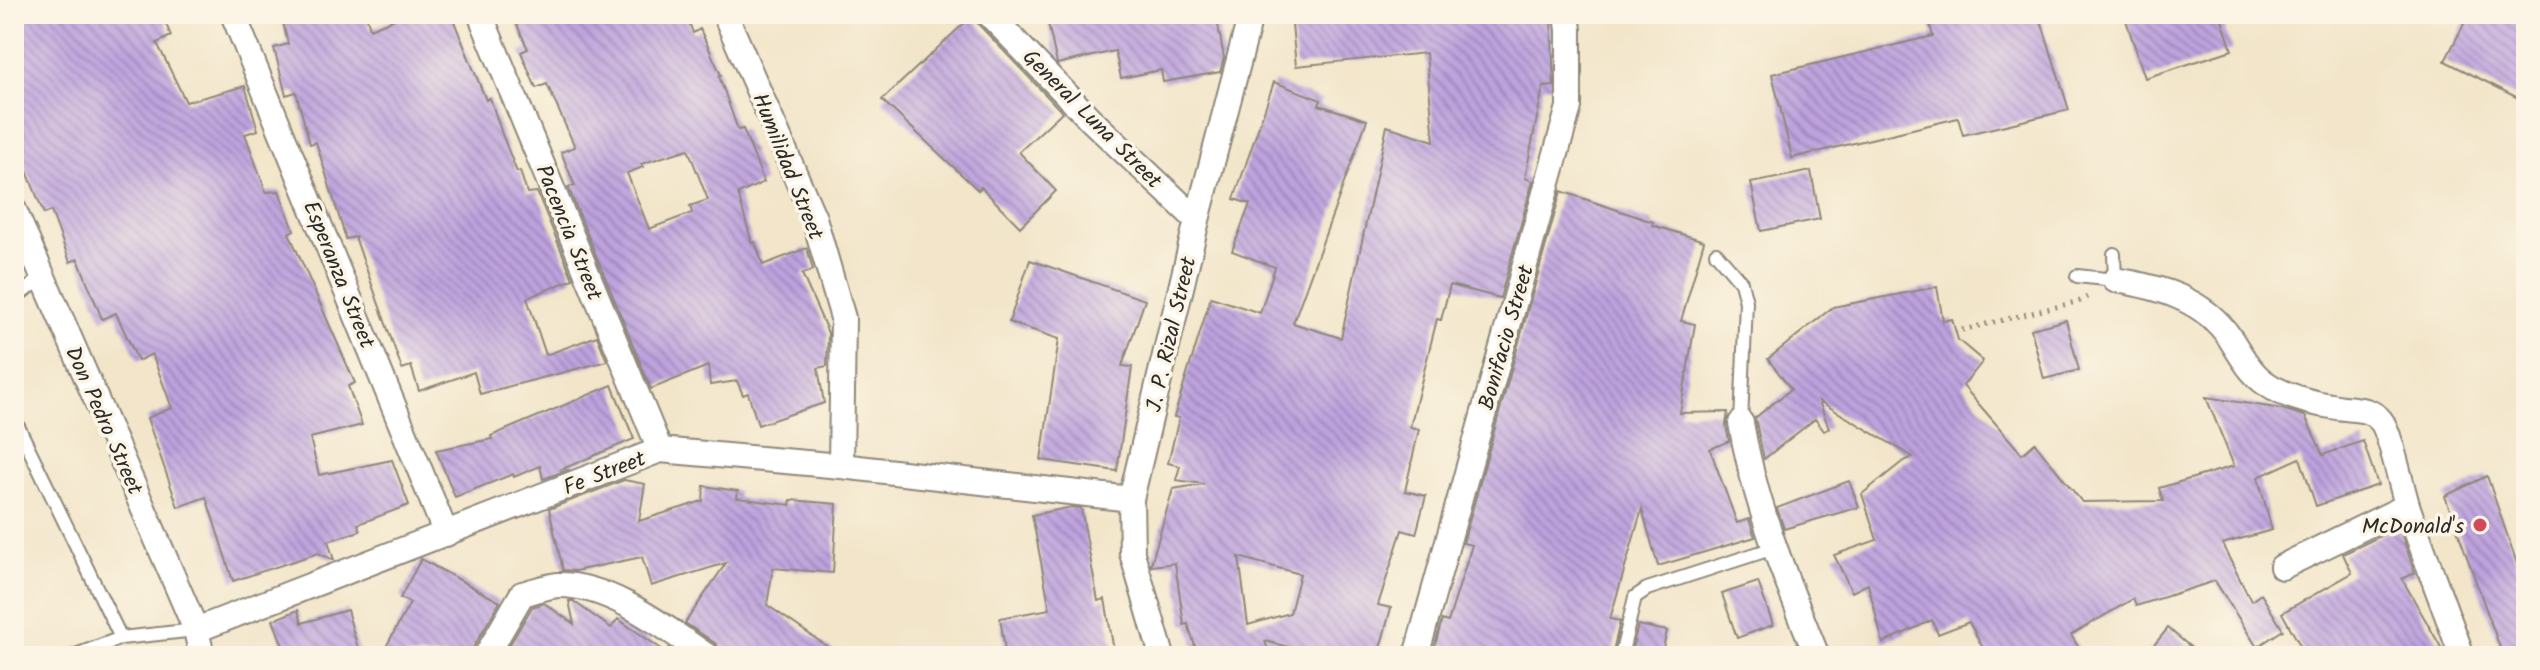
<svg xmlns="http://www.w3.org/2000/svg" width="2540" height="670" font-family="Kalam,sans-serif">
<defs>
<pattern id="building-back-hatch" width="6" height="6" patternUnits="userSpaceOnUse" patternTransform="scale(2)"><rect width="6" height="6" fill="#bda2de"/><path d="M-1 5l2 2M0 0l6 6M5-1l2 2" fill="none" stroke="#9a84b4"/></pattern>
</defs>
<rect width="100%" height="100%" fill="#fcf5e5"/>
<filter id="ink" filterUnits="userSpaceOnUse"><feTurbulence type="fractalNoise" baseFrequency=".0125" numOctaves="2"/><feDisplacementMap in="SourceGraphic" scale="16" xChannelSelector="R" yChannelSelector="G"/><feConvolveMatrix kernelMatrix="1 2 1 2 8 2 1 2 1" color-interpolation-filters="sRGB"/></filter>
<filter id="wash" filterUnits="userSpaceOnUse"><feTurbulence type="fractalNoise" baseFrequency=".006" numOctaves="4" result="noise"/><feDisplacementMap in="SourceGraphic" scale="32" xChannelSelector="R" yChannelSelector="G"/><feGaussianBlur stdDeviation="1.8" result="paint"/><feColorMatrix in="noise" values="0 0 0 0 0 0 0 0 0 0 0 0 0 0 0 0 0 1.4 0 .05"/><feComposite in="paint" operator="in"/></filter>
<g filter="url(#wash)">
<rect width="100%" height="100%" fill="#f2e5c9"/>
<g id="blocks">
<path fill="url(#building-back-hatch)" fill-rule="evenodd" d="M14,14H162L171,36L157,43L186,102L245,86L258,130L245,134L266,192L279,191L294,230L289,233L355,383L348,386L362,425L310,438L319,475L392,460L409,505L358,524L360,531L328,541L334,560L318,553L233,581L206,497L178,507L147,418L172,408L152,354L138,361L116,313L102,319L78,259L70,262L51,211L44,214L22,159L20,160L14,146Z
M281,14H366L370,29L407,14H451L486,100L490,98L503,137L517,172L520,171L527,193L537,192L573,279L527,298L546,355L597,336L607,361L480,394L474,372L419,391L411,366L402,369L355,237L346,239L316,142L310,144L296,92L286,95L274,48L288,44Z
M512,14H686L693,33L700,29L721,75L719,76L738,130L743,129L764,182L738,194L752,243L755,242L763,265L807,248L813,270L802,274L828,333L827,366L818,368L824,403L758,425L748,393L743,395L737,381L710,385L708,366L651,389L568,187L575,186L561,152L575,147L547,84L536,88L521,52L528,49ZM688,149L708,200L690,206L692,213L649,229L627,173L643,167L641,164Z
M974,14L978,24L1062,112L1019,152L1056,191L1020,227L981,187L978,190L882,100Z
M1046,14H1216L1224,58L1220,72L1163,82L1161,70L1121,78L1115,51L1057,64Z
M1291,14H1551L1554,86L1543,87L1525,178L1533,181L1500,298L1450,285L1441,320L1437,319L1410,427L1419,429L1405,491L1426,496L1416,534L1402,530L1378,605L1391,608L1378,656H1322L1265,641L1270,656H1198L1188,624L1184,625L1175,563L1151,566V564L1173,489L1204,484L1176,480L1180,466L1168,463L1179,418L1174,417L1211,297L1260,313L1275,267L1232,251L1250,204L1234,199L1274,82L1321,100L1319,105L1367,120L1293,323L1341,338L1387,126L1434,141L1426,53L1296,66ZM1239,557L1300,574L1290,613L1248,625Z
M1927,14H2039L2069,110L1963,135L1958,118L1792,158L1772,74L1933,36Z
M2124,14H2220L2232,50L2145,78Z
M2469,14H2526V102L2445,61Z
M1811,171L1820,219L1761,231L1751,183Z
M1561,191L1653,222L1652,225L1704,241L1681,321L1695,324L1680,413L1728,412L1726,425L1729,441L1710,449L1737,523L1749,519L1755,537L1658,566L1642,509L1610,619L1620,621L1612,656H1432L1442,620L1448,622L1472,545L1463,543Z
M1030,260L1145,300L1122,366L1132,367L1117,471L1041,460L1059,339L1009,322Z
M1937,287L1943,321L1952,319L1958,340L1983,361L1963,386L2022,454L2035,443L2082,502L2163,501L2159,488L2234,466L2206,397L2282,409L2305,416L2323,455L2363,441L2378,485L2316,506L2300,458L2258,477L2272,530L2222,544L2251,601L2261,594L2283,630L2257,647L2215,581L2136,606L2133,599L2071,635L2084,656H1987L1969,622L1938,634L1932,620L1883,643L1868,584L1852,592L1834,555L1877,540L1862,494L1902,462L1913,457L1819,401L1829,428L1824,431L1815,419L1764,459L1755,418L1791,389L1768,359L1833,307Z
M2066,320L2079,370L2044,379L2031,329Z
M612,385L634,439L562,469L568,470L543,479L540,466L514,477L513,474L455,497L436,450L492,439L491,436Z
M2487,476L2526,590V656H2503L2445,496Z
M624,480L645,484L639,521L703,501L704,486L738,491L737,498L790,505L791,500L837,504L833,573L773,568L767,605L841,656H722L716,644L685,623L726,563L651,586L642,557L575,571L563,570L549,509Z
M1849,481L1859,507L1784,529L1777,508Z
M1072,507L1081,508L1098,601L1105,599L1114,651L1085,656H1006L1000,618L1050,609L1032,515Z
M2399,527L2415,573L2402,579L2446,656H2306L2282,613L2352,573L2343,554Z
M421,559L500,602L473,648L471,656H381L410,603L400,598Z
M1758,582L1773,625L1737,638L1722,594Z
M569,601H573L611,628L618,619L666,652L669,648L681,656H503L532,607L544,603L574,624Z
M298,610L302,623L347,610L360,656H287L273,620Z
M1638,625L1667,631L1661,656H1630Z
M2168,628L2201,656H2145Z"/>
</g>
</g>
<g filter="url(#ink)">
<use href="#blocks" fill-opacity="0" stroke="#8e887a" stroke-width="2"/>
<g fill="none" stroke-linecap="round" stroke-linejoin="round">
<defs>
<path id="service" d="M1716,253L1741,282L1746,302L1741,423
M2077,276L2115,280L2114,254
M14,298L43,278
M14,418L121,638
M73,656L121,638L196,630
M1621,656L1635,597L1647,589L1774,548"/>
<path id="minor" d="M233,14L446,534
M480,14L660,450
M725,14L814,218L843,318L841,466
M989,14L1090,119L1197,220
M14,210L196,630L202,656
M2115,280C2159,287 2204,299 2230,338C2243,358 2252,377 2273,388C2292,398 2315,404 2337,407C2353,410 2370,407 2381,421C2390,431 2402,490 2408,508C2425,557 2444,606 2462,656
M1741,423C1755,505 1786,580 1817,656
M2282,567L2407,506
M196,630L660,450L841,466L1131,499
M486,656L522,594C534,591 547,586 558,585C610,584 666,628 707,656
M1162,656L1132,553L1131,499L1197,220L1247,29L1248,14
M1416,656L1569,107V30L1567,14"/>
</defs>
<use href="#service" stroke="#8e887a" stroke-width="16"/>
<use href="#minor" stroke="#8e887a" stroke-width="28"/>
<path stroke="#8e887a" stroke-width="5" stroke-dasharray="2 6" stroke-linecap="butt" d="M1962,330L2080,301L2087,297"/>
<use href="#service" stroke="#fff" stroke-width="12"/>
<use href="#minor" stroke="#fff" stroke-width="24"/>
</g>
</g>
<circle fill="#d1495b" stroke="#fcf5e5" stroke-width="3" cx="2480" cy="525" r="8"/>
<g text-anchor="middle" stroke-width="7" stroke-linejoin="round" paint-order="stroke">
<g font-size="22" fill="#2b2b2b" stroke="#fcf5e5">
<text transform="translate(1093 118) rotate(45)" y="8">General Luna Street</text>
<text transform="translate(789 166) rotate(68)" y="8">Humilidad Street</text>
<text transform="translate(570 232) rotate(68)" y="8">Pacencia Street</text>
<text transform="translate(340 274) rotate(68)" y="8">Esperanza Street</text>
<text transform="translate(1170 334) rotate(-77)" y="8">J. P. Rizal Street</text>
<text transform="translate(1505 337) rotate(-74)" y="8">Bonifacio Street</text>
<text transform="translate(105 420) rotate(66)" y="8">Don Pedro Street</text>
<text transform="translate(604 472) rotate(-21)" y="8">Fe Street</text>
</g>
<g font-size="22" fill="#2b2b2b" stroke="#fcf5e5" text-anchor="end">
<text x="2464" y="533">McDonald's</text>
</g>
</g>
<rect width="2540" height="670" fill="none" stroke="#fcf5e5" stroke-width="48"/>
</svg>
